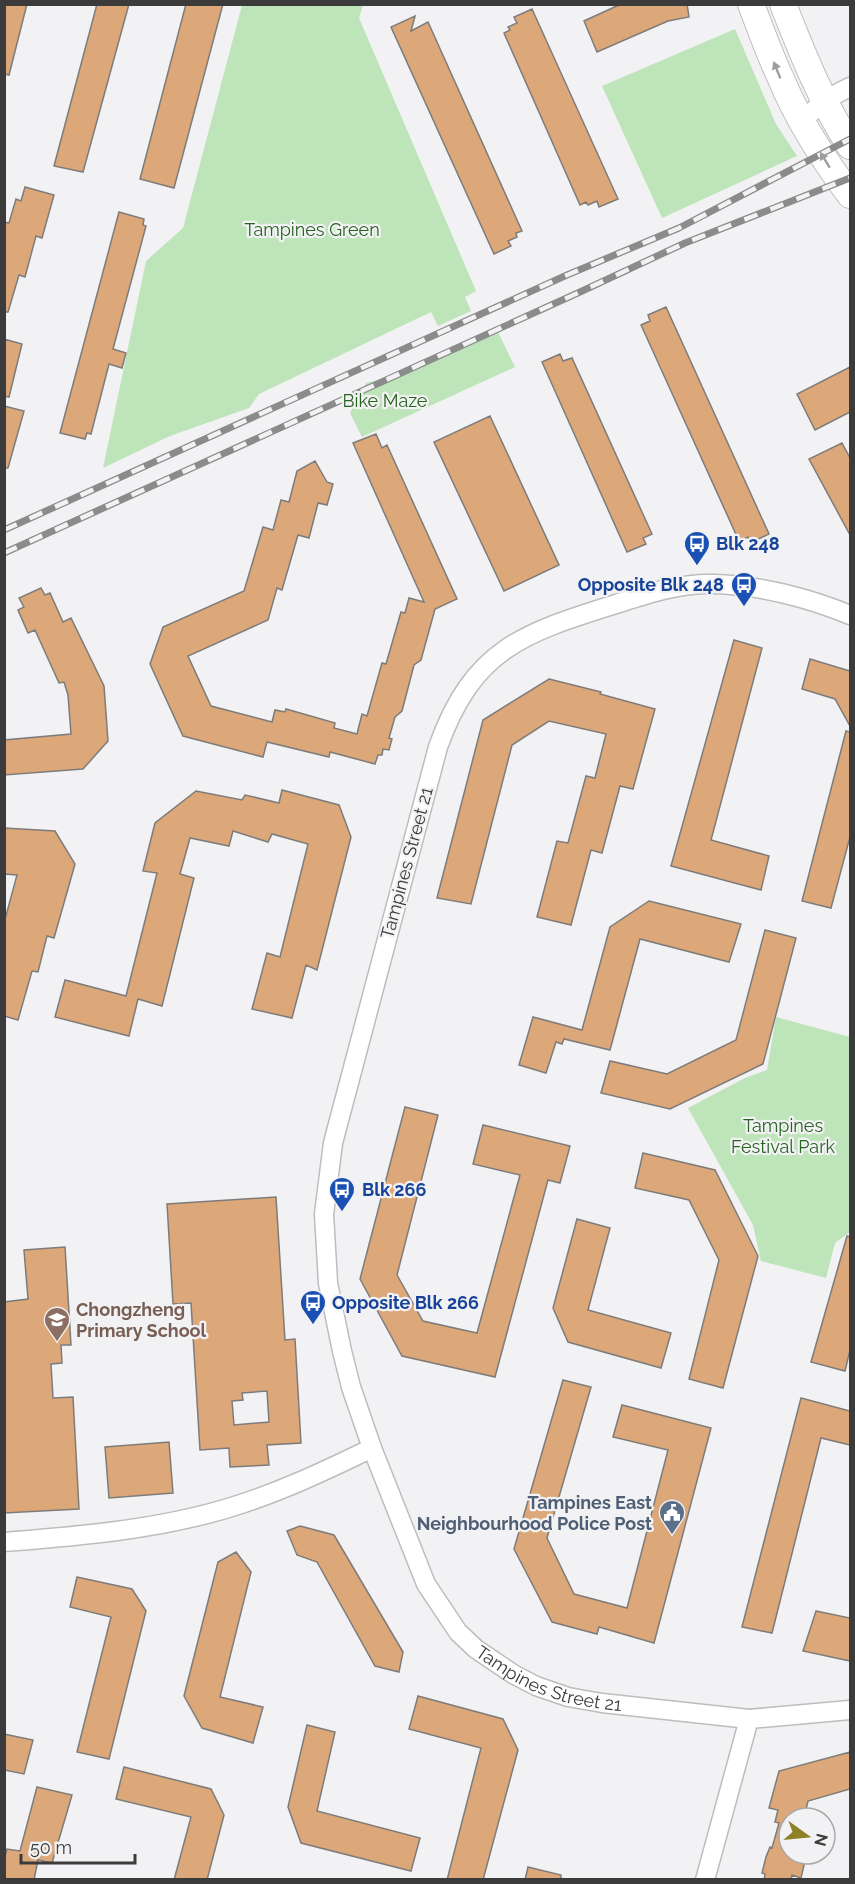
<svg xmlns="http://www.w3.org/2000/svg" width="855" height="1884" font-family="Raleway,sans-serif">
<rect width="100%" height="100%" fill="#f2f2f4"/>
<path fill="#bee4b9" d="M242,5H363L359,18L476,291L465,297L471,311L438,326L431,312L259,394L249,408L170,436L103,468L146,261L183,228Z
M735,29L776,124L797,156L662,218L602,86Z
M498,332L515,367L362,437L350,413L366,383L383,379Z
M776,1017L850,1037V1232L835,1243L826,1278L761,1261L753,1225L688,1108L745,1078L767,1070Z"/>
<path fill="#dca779" stroke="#7e7c7b" stroke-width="1.5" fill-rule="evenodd" d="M4,4H27L9,75L4,74Z
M97,4H129L83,172L54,166Z
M186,4H223L174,188L140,179Z
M621,4H687L689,17L668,21L597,52L584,21Z
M532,9L618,199L599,207L597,201L588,205L586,202L580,205L504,33L510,30L508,27L517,23L514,17Z
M415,16L411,31L428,22L522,231L516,233L517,237L508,241L511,246L494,254L391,27Z
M25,187L54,195L42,238L36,236L25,277L19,275L8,312H4V222L9,223L16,199L21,201Z
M119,212L144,219L143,225L146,226L113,349L126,353L122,368L109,364L91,434L87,433L85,439L60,433Z
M666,307L769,534L750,543L748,537L739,541L641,325L650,321L648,315Z
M4,339L22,344L9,397L4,396Z
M560,354L563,361L572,358L652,534L643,538L646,544L627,552L542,362Z
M850,367V412L815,430L797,394Z
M4,406L24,411L8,468H4Z
M490,416L559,565L504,591L434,442Z
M376,434L382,448L387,445L457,599L435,609L421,660L414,665L402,711L395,717L389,738L392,739L389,750L383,749L382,755H378L375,764L330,752L329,757L267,742L263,757L183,736L150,664L163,627L244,591L263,527L273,530L281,500L289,502L297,471L315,461L327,482L333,484L327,505L318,503L309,538L298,535L282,590L277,588L268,620L188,656L211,706L272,722L275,710L285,712L286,709L335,723L334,728L357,734L362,714L367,716L382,663L386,664L401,612L405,613L409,598L424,602L353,443Z
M842,443L850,458V535L809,459Z
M41,588L45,595L50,593L63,622L71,618L104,686L108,741L83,769L4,775V740L71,734L68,695L64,682L59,683L35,630L28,633L18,610L24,607L19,598Z
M734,640L762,648L711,840L769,856L761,890L671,866Z
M810,659L850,671V726L835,699L802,689Z
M549,679L601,692L600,694L655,709L633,789L620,786L602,853L591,850L571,925L537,917L557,841L568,843L586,776L595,778L606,734L549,721L512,745L471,904L437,898L483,720Z
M846,731L850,732V837L831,908L802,901Z
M282,790L339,805L351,837L317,970L306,965L292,1018L252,1009L267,953L280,957L308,844L272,834L268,842L233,831L229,846L190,838L180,874L194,878L162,1006L138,999L129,1036L55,1017L65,980L126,996L157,873L143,871L155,823L196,791L242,800L245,795L279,803Z
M4,828L55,831L75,864L54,938L47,936L38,972L32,971L18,1020L4,1016V923L17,875L4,874Z
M649,901L741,924L729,962L640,939L610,1050L564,1039L562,1044L556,1042L546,1073L519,1065L533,1017L582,1030L610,927Z
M765,930L796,938L763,1064L670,1109L601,1093L610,1061L667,1074L736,1040Z
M405,1107L438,1115L397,1275L423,1321L477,1333L520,1175L473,1164L483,1125L570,1146L560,1183L548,1180L495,1377L402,1356L360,1279Z
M643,1153L715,1170L758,1256L723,1388L689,1379L719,1260L689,1200L635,1188Z
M276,1197L285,1340L295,1339L301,1443L267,1445L269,1465L230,1467L229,1448L200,1450L191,1303L173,1304L167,1204ZM267,1391L269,1422L234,1425L232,1401L243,1400L242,1393Z
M577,1219L610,1228L588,1310L671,1333L661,1368L568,1342L553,1308Z
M847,1236L850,1237V1350L845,1371L811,1362Z
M65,1247L71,1345H61L62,1363L51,1364L53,1398L73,1397L79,1509L4,1513V1302L28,1299L24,1250Z
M563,1380L591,1387L547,1538L574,1594L627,1608L668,1450L613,1437L622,1405L711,1428L654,1643L599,1627L597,1634L552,1622L514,1549Z
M801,1398L850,1411V1445L821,1438L772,1633L742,1627Z
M169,1442L173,1493L109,1498L105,1447Z
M300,1526L334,1535L403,1652L399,1672L375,1666L317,1562L297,1555L287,1531Z
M236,1552L251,1572L220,1697L263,1707L253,1743L202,1728L184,1696L218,1562Z
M77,1577L132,1589L146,1611L109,1759L77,1752L111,1617L70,1607Z
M816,1611L850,1618V1661L803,1651Z
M418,1696L503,1719L518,1750L483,1880H447L481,1748L409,1729Z
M307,1725L335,1732L317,1811L420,1838L411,1871L301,1843L288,1807Z
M4,1734L33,1740L24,1774L4,1770Z
M850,1752V1789L808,1801L804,1818H789V1854H798L796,1859L805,1861L801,1878L792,1875L791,1880H764L765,1874L762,1873L766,1857L770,1847L772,1848L779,1823L775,1822L778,1810L769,1808L779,1771Z
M124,1767L211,1789L224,1815L207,1880H174L191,1817L116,1799Z
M37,1787L72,1795L52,1863L38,1860L34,1880H4V1860L7,1849L20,1851Z
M528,1867L561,1875V1880H525Z"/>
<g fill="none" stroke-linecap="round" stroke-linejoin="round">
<defs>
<g id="minor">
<path d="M803,122C814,107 833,95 850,87"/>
<path id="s1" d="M850,615C809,598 759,585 713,584C680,583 647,594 616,604C523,633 473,649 438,747L333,1143L324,1214L328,1283L342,1351L351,1387L372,1448L426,1584L458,1632L476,1649L513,1674L536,1686L568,1697L602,1703L749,1719L850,1710"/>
<path d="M4,1542C78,1536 154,1530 225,1509C276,1494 325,1471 372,1448"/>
<path d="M705,1880L749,1719"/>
</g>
<path id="secondary" d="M751,4C761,30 770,56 782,81C799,122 824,160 850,195
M783,4C802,53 822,102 850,146"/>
</defs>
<use href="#minor" stroke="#bdbdbe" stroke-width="21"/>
<use href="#secondary" stroke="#bdbdbe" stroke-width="28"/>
<use href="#minor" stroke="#fff" stroke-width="18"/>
<use href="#secondary" stroke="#fff" stroke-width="26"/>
<defs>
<path id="rail" d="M4,530L567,275L679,228L850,139
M4,553L580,292L685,243L850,178"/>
</defs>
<use href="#rail" stroke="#8b8b8c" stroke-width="7"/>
<use href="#rail" stroke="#f2f2f4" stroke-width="4.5" stroke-dasharray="14" stroke-linecap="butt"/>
</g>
<defs><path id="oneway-solid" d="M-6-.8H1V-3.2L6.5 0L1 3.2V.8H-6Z" transform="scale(1.5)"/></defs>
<g fill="#9d9d9e">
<use href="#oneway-solid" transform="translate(777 70) rotate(-112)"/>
<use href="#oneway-solid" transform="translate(825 160) rotate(-122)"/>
</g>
<defs>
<symbol id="bus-pin" viewBox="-11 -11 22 30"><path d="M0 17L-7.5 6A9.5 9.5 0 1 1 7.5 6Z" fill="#1a4fb4" stroke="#f2f2f4"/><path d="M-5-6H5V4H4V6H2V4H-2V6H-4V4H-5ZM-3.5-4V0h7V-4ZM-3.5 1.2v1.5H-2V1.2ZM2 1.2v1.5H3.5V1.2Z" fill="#fff"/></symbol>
<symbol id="school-pin" viewBox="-11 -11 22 30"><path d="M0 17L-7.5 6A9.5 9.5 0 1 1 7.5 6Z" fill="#8d6e63" stroke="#f2f2f4"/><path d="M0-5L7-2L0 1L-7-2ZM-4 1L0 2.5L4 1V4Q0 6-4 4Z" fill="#fff"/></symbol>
<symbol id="civic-pin" viewBox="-11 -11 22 30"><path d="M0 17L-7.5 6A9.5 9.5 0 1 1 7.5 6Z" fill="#5c6f8a" stroke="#f2f2f4"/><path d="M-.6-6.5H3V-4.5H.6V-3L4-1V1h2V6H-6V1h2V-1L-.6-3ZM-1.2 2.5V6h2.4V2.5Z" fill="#fff"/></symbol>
</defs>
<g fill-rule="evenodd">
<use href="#bus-pin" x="682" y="529" width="30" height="40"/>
<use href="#bus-pin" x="729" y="570" width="30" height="40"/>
<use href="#bus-pin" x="327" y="1175" width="30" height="40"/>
<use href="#bus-pin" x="298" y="1288" width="30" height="40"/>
<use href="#school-pin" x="42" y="1305" width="30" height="40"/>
<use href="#civic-pin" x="657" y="1498" width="30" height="40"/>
</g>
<g text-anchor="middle" stroke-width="4.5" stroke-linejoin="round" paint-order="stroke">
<g font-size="18" fill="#286421" stroke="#f2f2f4">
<text x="312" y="236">Tampines Green</text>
<text x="385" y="407">Bike Maze</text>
<text x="783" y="1132">Tampines<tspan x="783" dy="21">Festival Park</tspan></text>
</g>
<g font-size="18" font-weight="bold" fill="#164399" stroke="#f2f2f4" text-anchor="start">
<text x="716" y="550">Blk 248</text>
<text x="724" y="591" text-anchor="end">Opposite Blk 248</text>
<text x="362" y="1196">Blk 266</text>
<text x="332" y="1309">Opposite Blk 266</text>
</g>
<g font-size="18" fill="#3b3b3c" stroke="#f2f2f4">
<text transform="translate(407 863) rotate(-75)" y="6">Tampines Street 21</text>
<text dy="6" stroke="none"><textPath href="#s1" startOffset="1512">Tampines Street 21</textPath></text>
</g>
<g font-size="18" font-weight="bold" fill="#785e54" stroke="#f2f2f4" text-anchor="start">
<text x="76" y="1316">Chongzheng<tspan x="76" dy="21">Primary School</tspan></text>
</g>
<g font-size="18" font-weight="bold" fill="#4e5e75" stroke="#f2f2f4" text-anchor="end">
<text x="652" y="1509">Tampines East<tspan x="652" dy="21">Neighbourhood Police Post</tspan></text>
</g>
</g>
<rect width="855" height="1884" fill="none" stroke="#3b3b3c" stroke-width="12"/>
<g transform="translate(807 1836) rotate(105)"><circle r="28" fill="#f2f2f4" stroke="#a9a9aa" stroke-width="1.5"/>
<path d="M0-4.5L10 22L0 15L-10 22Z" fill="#8f8128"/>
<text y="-9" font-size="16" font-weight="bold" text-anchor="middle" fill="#3b3b3c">N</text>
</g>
<path d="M21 1854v9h114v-9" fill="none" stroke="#3b3b3c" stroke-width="3"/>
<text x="30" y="1854" font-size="18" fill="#3b3b3c" stroke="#f2f2f4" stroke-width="4.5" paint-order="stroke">50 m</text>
</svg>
